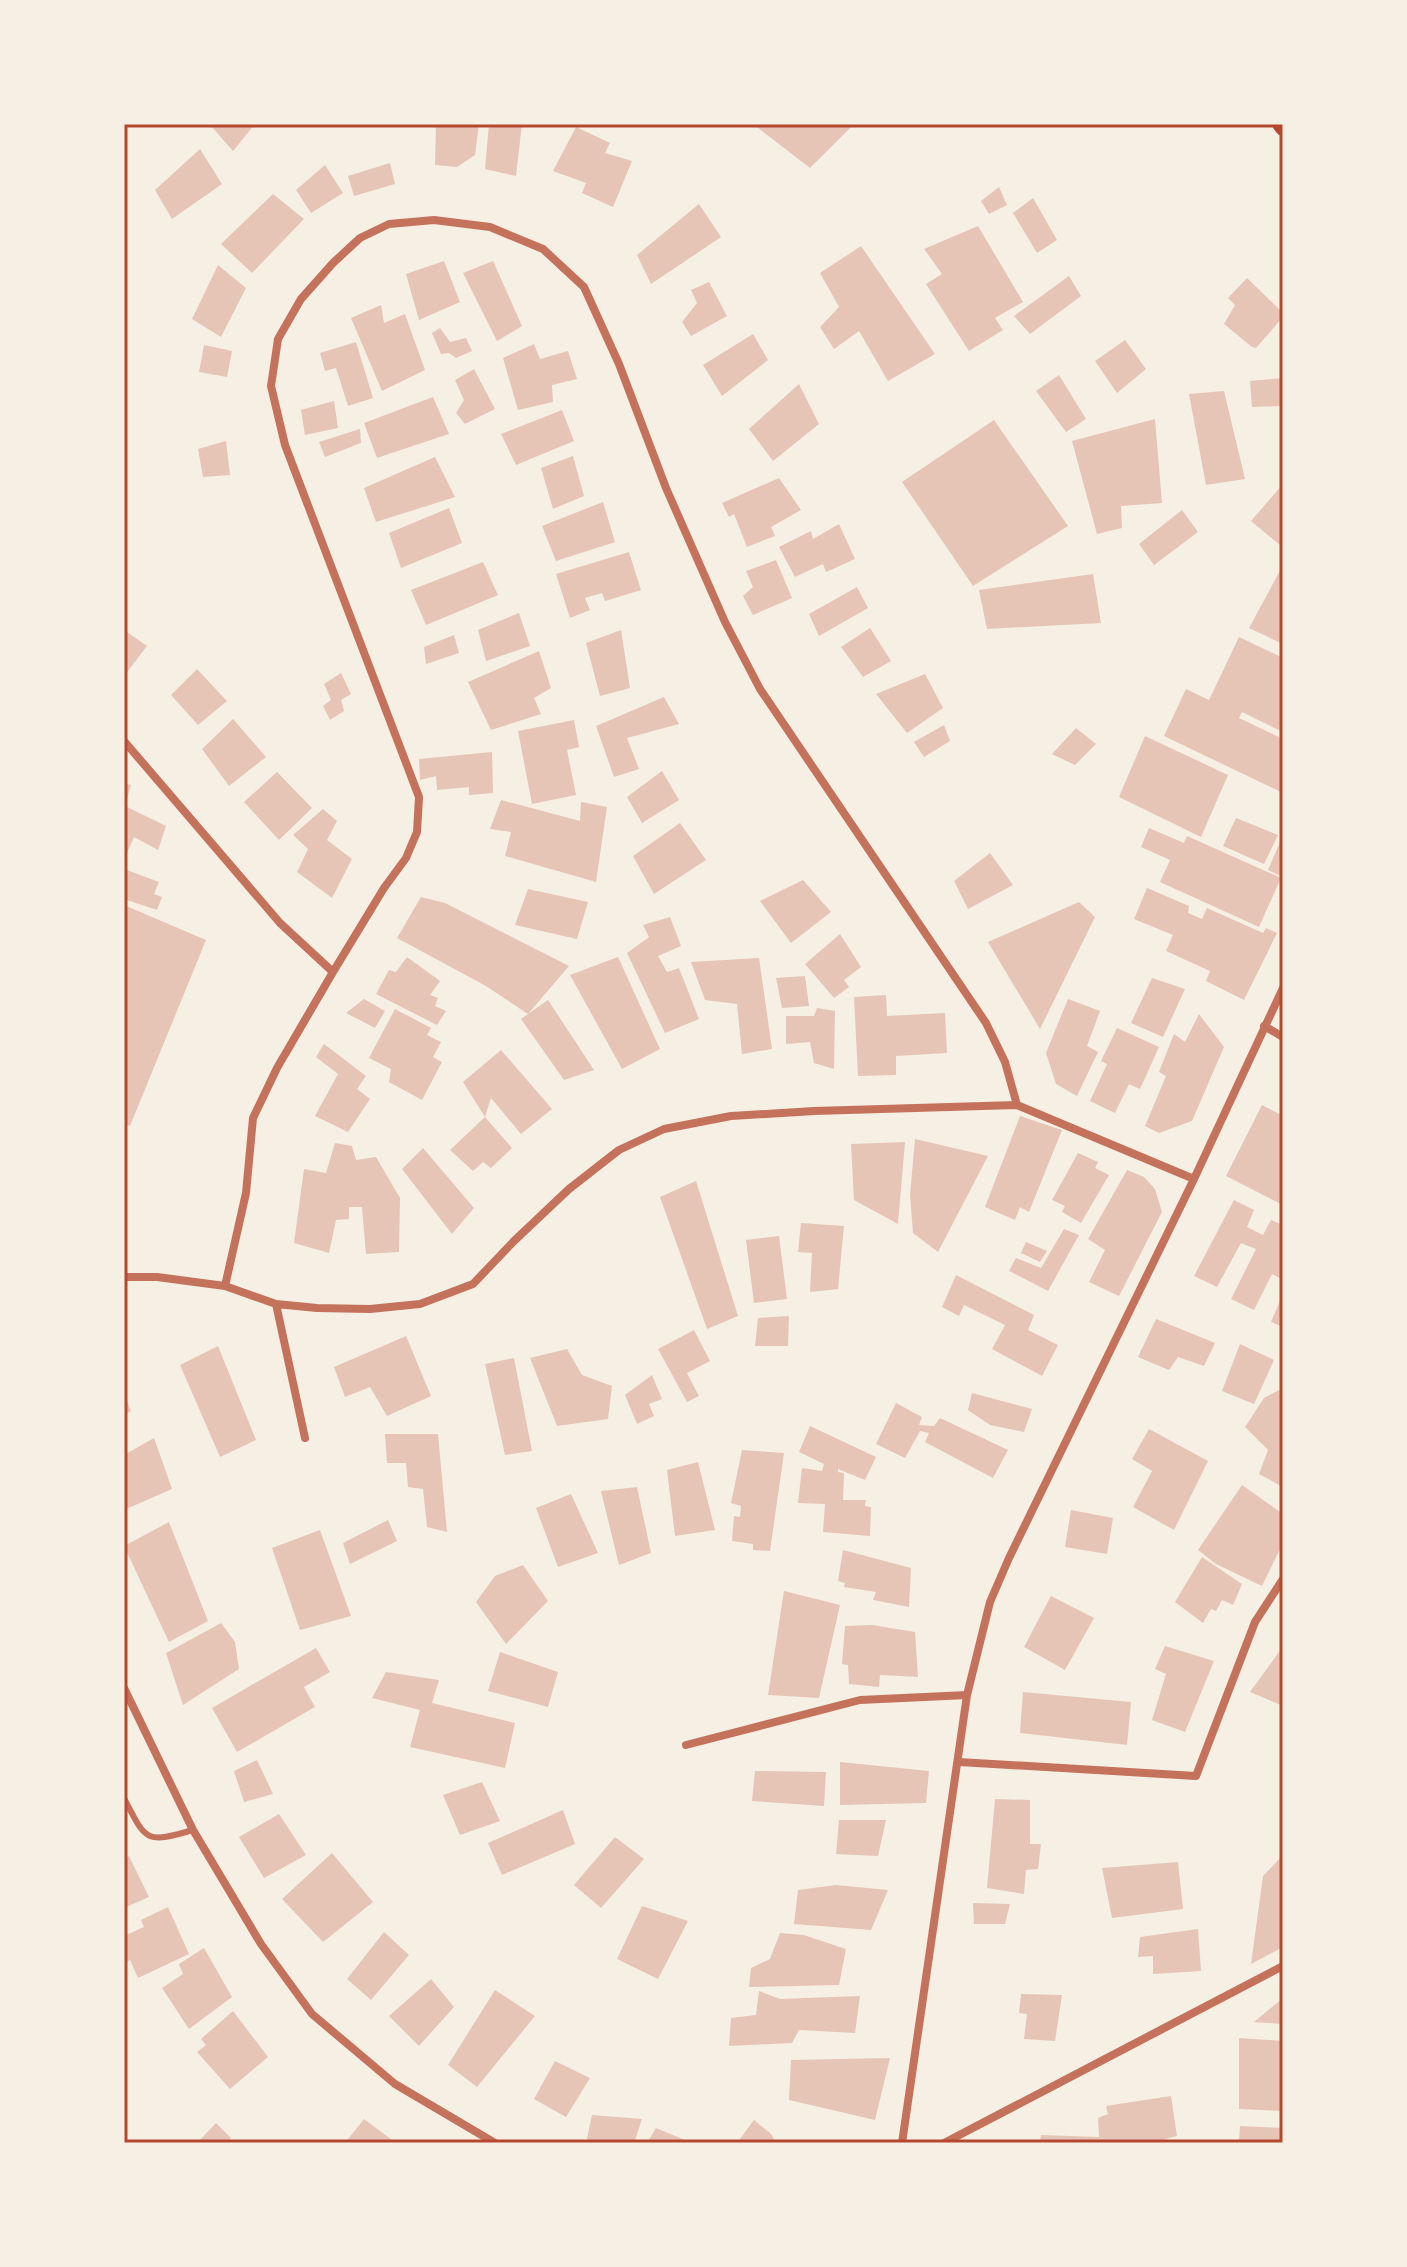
<svg xmlns="http://www.w3.org/2000/svg" width="1407" height="2267" font-family="Figtree,sans-serif">
<rect width="100%" height="100%" fill="#f6efe4"/>
<path fill="#e6c5b7" d="M212,124H255L233,151L211,126Z
M436,124H479L475,155L457,167L435,165Z
M489,124H522L516,176L485,169Z
M753,124H847L851,127L810,168Z
M576,127L610,143L605,153L632,161L613,207L582,193L586,183L553,171Z
M200,149L222,184L172,219L155,190Z
M390,163L395,184L354,196L348,176Z
M325,165L343,193L311,213L296,190Z
M999,187L1007,205L989,214L981,201Z
M273,194L304,219L252,273L221,244Z
M1033,198L1057,240L1037,253L1013,213Z
M699,204L721,237L651,284L637,255Z
M978,226L1023,302L995,318L1003,330L969,351L926,284L942,274L924,249Z
M861,246L935,354L888,381L859,331L834,349L820,327L839,307L820,273Z
M444,261L460,302L419,320L406,274Z
M493,261L522,326L497,341L463,273Z
M218,265L246,288L221,337L192,319Z
M1069,276L1081,296L1030,334L1014,316Z
M1247,278L1283,313V317L1256,348L1252,347L1224,324L1235,305L1228,298Z
M709,282L727,316L691,336L682,322L697,303L691,290Z
M381,305L384,323L405,314L425,370L382,391L351,318Z
M440,328L450,342L466,338L472,351L456,358L449,353L441,354L432,333Z
M753,334L768,360L722,396L703,365Z
M1125,340L1146,369L1117,393L1095,361Z
M356,342L373,398L348,406L336,368L325,371L320,353Z
M534,344L540,359L568,351L577,379L552,385L553,402L518,410L503,358Z
M204,345L232,351L227,377L199,372Z
M474,369L495,409L465,424L456,413L464,400L455,380Z
M1059,375L1086,419L1066,432L1036,391Z
M1283,378V406L1252,407L1250,381Z
M799,384L819,424L773,461L749,429Z
M1224,391L1245,479L1206,485L1189,394Z
M433,397L449,434L377,458L364,423Z
M334,401L338,428L305,435L301,410Z
M562,410L574,441L516,465L501,434Z
M1155,419L1162,503L1121,506L1122,528L1097,534L1072,441Z
M994,420L1068,526L973,586L902,482Z
M360,429L361,443L325,457L319,442Z
M226,441L230,475L203,477L198,449Z
M573,456L584,496L553,509L541,468Z
M435,457L455,497L376,522L364,488Z
M779,478L801,510L771,527L775,536L747,547L734,514L729,517L722,503Z
M1283,484V541L1280,545L1251,521Z
M603,502L615,542L556,561L542,526Z
M449,508L462,543L401,568L389,533Z
M1182,510L1198,532L1154,565L1139,544Z
M839,524L855,559L826,572L823,564L795,577L779,547L811,531L813,539Z
M629,552L641,590L605,601L602,593L585,598L590,610L570,618L556,574Z
M776,560L792,598L753,615L743,596L753,587L746,571Z
M483,562L498,595L426,625L411,590Z
M1283,565V644L1249,628Z
M1093,574L1101,623L987,629L979,590Z
M857,587L868,608L819,636L809,614Z
M519,613L530,646L486,661L478,630Z
M870,628L891,661L863,677L841,647Z
M124,630L147,646L124,676Z
M621,630L630,688L600,696L586,643Z
M454,635L459,653L426,664L424,647Z
M1239,637L1283,658V732L1242,712L1239,718L1283,739V793L1164,736L1186,689L1209,700Z
M539,651L551,688L534,698L541,714L491,730L468,682Z
M197,669L227,701L198,725L171,695Z
M341,673L351,694L341,700L344,711L330,720L323,706L331,700L324,684Z
M925,674L943,708L907,733L876,694Z
M664,697L679,724L627,738L639,769L614,777L596,726Z
M233,719L266,757L229,786L202,749Z
M574,720L579,747L567,750L576,795L532,804L518,731Z
M944,725L950,741L924,757L914,742Z
M1076,728L1096,744L1075,765L1052,754Z
M1145,736L1228,775L1201,837L1119,797Z
M492,752L493,793L469,795V787L437,790L436,776L420,780L419,759Z
M662,771L679,800L642,823L627,797Z
M277,772L312,808L279,840L244,802Z
M124,783L131,785L125,806L166,826L158,850L134,837L124,860Z
M501,800L580,821L581,802L607,807L596,882L505,856L511,832L490,829Z
M323,809L337,821L327,840L352,859L332,898L297,872L308,849L293,835Z
M1236,818L1278,835L1264,864L1223,846Z
M680,823L706,860L654,894L633,856Z
M1149,828L1184,843L1187,836L1281,878L1259,927L1160,882L1170,860L1141,847Z
M1283,835V874L1281,876L1268,870Z
M990,853L1013,885L968,909L954,881Z
M124,869L159,882L154,894L162,897L157,910L124,899Z
M803,880L831,912L791,943L760,901Z
M1147,888L1189,906L1188,913L1202,919L1207,908L1263,933L1266,928L1277,933L1244,1000L1206,981L1210,971L1166,951L1173,935L1134,919Z
M528,889L588,902L577,939L515,925Z
M421,897L445,903L569,966L528,1014L548,1000L594,1070L564,1080L521,1019L528,1014L486,986L397,938Z
M1079,902L1095,917L1040,1029L988,942Z
M124,905L206,940L130,1126L124,1124Z
M670,917L681,946L658,956L667,972L679,968L699,1019L665,1033L627,953L649,937L643,925Z
M840,934L861,967L844,980L849,987L834,998L805,964Z
M407,957L440,981L430,995L438,998L435,1006L446,1011L437,1025L376,994L389,970L396,972Z
M618,957L660,1049L622,1069L570,975Z
M759,958L772,1049L742,1054L737,1004L705,1000L691,962Z
M805,976L809,1006L782,1008L776,978Z
M1152,978L1185,989L1163,1037L1131,1023Z
M886,995L887,1016L945,1013L947,1053L896,1056V1075L858,1076L854,997Z
M364,999L385,1011L375,1028L346,1013Z
M1068,999L1100,1011L1087,1046L1098,1052L1077,1096L1056,1084L1046,1053Z
M817,1008L835,1011L834,1069L814,1063L810,1042L786,1044V1016H814Z
M395,1009L431,1028L427,1035L441,1042L433,1057L442,1062L422,1100L389,1082L391,1069L369,1058Z
M1199,1014L1224,1047L1192,1121L1159,1133L1145,1126L1166,1076L1159,1072L1174,1034L1185,1042Z
M1117,1028L1159,1047L1140,1089L1129,1084L1115,1113L1090,1101L1107,1064L1101,1061Z
M324,1044L366,1076L357,1089L370,1099L348,1132L315,1116L338,1074L316,1057Z
M501,1050L552,1109L521,1134L491,1098L485,1117L512,1148L491,1168L483,1162L473,1171L450,1150L485,1117L463,1082Z
M1262,1105L1283,1116V1205L1226,1176Z
M1020,1116L1062,1130L1029,1212L1020,1207L1015,1220L985,1207Z
M915,1139L988,1156L938,1252L913,1233L910,1195Z
M905,1142L898,1224L854,1200L851,1144Z
M335,1143L352,1146L356,1160L376,1157L400,1198L399,1252L366,1254L362,1207H349V1219L336,1220L329,1253L294,1243L304,1169L326,1173Z
M423,1148L474,1208L452,1234L402,1169Z
M1078,1153L1098,1162L1095,1168L1109,1175L1081,1223L1062,1212L1065,1206L1052,1200Z
M1127,1170L1144,1177L1155,1189L1162,1212L1119,1296L1089,1282L1105,1250L1088,1239Z
M696,1181L738,1316L707,1329L660,1197Z
M1234,1200L1254,1210L1247,1227L1263,1235L1271,1220L1283,1225V1280L1272,1274L1254,1310L1231,1299L1256,1249L1241,1243L1217,1287L1194,1276Z
M801,1223L844,1226L838,1289L810,1292L812,1253L798,1252Z
M1064,1229L1079,1235L1048,1291L1009,1271L1016,1258L1041,1268Z
M779,1236L787,1299L754,1303L746,1240Z
M1026,1242L1047,1251L1040,1262L1021,1253Z
M956,1275L1034,1315L1028,1330L1058,1345L1042,1376L992,1349L1005,1325L964,1305L959,1316L942,1307Z
M1283,1294V1327L1271,1322Z
M789,1316L788,1346H755L758,1318Z
M1156,1319L1215,1343L1204,1366L1178,1357L1169,1370L1138,1357Z
M694,1330L710,1361L687,1373L699,1396L687,1402L658,1349Z
M406,1336L431,1396L387,1416L370,1387L345,1397L334,1367Z
M1240,1344L1274,1360L1254,1404L1222,1391Z
M218,1346L256,1440L220,1457L180,1365Z
M567,1349L582,1375L612,1386L608,1419L557,1426L530,1358Z
M514,1358L532,1451L505,1455L485,1364Z
M652,1375L662,1399L649,1404L654,1416L637,1424L625,1395Z
M1283,1388V1487L1259,1474L1268,1450L1245,1427L1264,1398Z
M124,1393L131,1411L124,1415Z
M972,1393L1032,1409L1024,1432L990,1425L968,1410Z
M896,1403L922,1417L919,1425L934,1426L940,1418L1008,1450L993,1478L925,1442L929,1433L920,1431L905,1458L876,1444Z
M810,1426L876,1457L865,1480L838,1469V1472L844,1473L843,1500H866L865,1506L871,1507L870,1536L823,1532L825,1504L798,1503L802,1468L822,1471L824,1464L799,1452Z
M1149,1429L1208,1461L1174,1530L1133,1507L1152,1471L1132,1459Z
M385,1434H438L447,1532L427,1527L423,1489L408,1487L406,1463H387Z
M154,1438L172,1489L124,1510V1455Z
M742,1450L784,1453L770,1551L753,1550V1544L732,1541L734,1516L740,1517L741,1506L731,1503Z
M698,1462L715,1530L675,1536L667,1470Z
M1242,1485L1283,1514V1543L1262,1586L1216,1564L1198,1550Z
M637,1487L651,1553L619,1565L601,1491Z
M571,1494L598,1553L558,1567L536,1508Z
M1071,1510L1113,1518L1107,1554L1065,1547Z
M388,1520L397,1541L350,1564L343,1543Z
M169,1522L208,1621L169,1642L124,1546Z
M320,1530L351,1616L300,1630L272,1548Z
M843,1550L911,1568L909,1607L873,1600L876,1592L844,1587L845,1583L838,1581Z
M1202,1557L1242,1584L1233,1605L1222,1600L1216,1611L1211,1609L1203,1623L1175,1602Z
M523,1565L548,1601L506,1644L476,1602L495,1576Z
M784,1591L840,1605L819,1698L768,1695Z
M1051,1596L1094,1618L1065,1670L1024,1647Z
M221,1623L235,1642L239,1669L183,1705L166,1653Z
M872,1625L915,1632L918,1677L880,1675L879,1687L849,1684L848,1665L842,1664L845,1626Z
M1165,1646L1214,1661L1185,1732L1152,1720L1166,1674L1155,1669Z
M316,1648L330,1672L304,1687L315,1707L237,1752L212,1708Z
M500,1652L558,1672L548,1707L488,1691Z
M1279,1652L1283,1654V1706L1250,1692Z
M386,1672L439,1680L432,1703L515,1723L505,1768L410,1747L420,1710L372,1698Z
M1023,1692L1131,1702L1127,1745L1020,1733Z
M257,1760L273,1794L244,1802L234,1771Z
M840,1762L929,1771L926,1803L840,1805Z
M755,1771L826,1772L824,1806L752,1801Z
M482,1782L500,1821L460,1835L443,1795Z
M995,1799L1030,1800V1844H1041L1038,1869L1026,1870L1024,1894L987,1888Z
M563,1810L575,1844L502,1875L488,1843Z
M279,1814L306,1855L264,1878L239,1837Z
M839,1820H886L878,1856L836,1854Z
M615,1837L644,1859L601,1908L574,1885Z
M332,1853L373,1902L323,1942L282,1899Z
M1283,1855V1947L1251,1964L1263,1876Z
M129,1856L149,1897L124,1908V1859Z
M1178,1862L1183,1909L1112,1918L1102,1868Z
M836,1885L888,1890L871,1930L794,1924L798,1890Z
M973,1903L1010,1904L1005,1924H974Z
M642,1906L688,1921L658,1979L617,1959Z
M168,1907L189,1954L138,1978L130,1960L124,1963V1936L144,1927L141,1920Z
M1198,1929L1201,1971L1153,1974V1956L1138,1957L1140,1937Z
M384,1932L409,1955L371,2000L347,1979Z
M780,1933L804,1935L846,1949L839,1985L749,1987L751,1968L770,1959Z
M204,1948L232,1997L189,2029L162,1988L183,1974L179,1964Z
M431,1979L454,2007L419,2046L389,2016Z
M495,1990L535,2016L477,2087L448,2065Z
M759,1991L780,1999L860,1996L855,2033L799,2030L792,2043L729,2046L731,2018L756,2015Z
M1021,1994L1062,1995L1055,2041L1024,2039L1027,2014L1019,2013Z
M1283,1998V2024L1254,2022Z
M233,2011L268,2057L230,2089L197,2052L206,2045L201,2039Z
M1239,2038L1283,2041V2111L1239,2109Z
M890,2058L875,2120L789,2100L791,2060Z
M555,2061L590,2078L566,2117L534,2099Z
M1171,2096L1177,2136L1158,2141V2143H1040L1041,2135L1099,2137L1098,2118L1108,2114L1106,2106Z
M592,2115L642,2119L634,2143H586Z
M364,2119L396,2143H345Z
M754,2120L771,2134L776,2143H737Z
M216,2123L231,2138L226,2143H197Z
M1240,2126L1283,2128V2143L1239,2142Z
M656,2128L692,2143H647Z"/>
<g fill="none" stroke-linecap="round" stroke-linejoin="round">
<path stroke="#c5725c" stroke-width="6" d="M124,1798C146,1841 145,1844 193,1830"/>
<path stroke="#c5725c" stroke-width="8" d="M124,741L280,923L333,972
M1264,1026L1283,1037
M124,1277H157L225,1286L276,1304L317,1308L370,1309L420,1304L473,1284L514,1241L569,1189L619,1150L664,1129L731,1116L814,1111L1017,1105L1194,1179
M225,1286L246,1193L253,1118L277,1068L333,972L384,888L406,858L417,832L419,797L285,445L271,386L278,339L301,299L333,263L360,238L389,224L434,220L490,227L543,249L584,287L619,364L666,488L725,622L760,689L986,1023L1005,1062L1017,1105
M276,1304L305,1438
M124,1688L193,1830L261,1944L312,2014L395,2084L495,2143
M686,1745L860,1700L967,1695
M959,1762L1196,1776L1255,1622L1283,1579
M902,2143L967,1695L990,1602L1009,1558L1194,1179L1283,988
M944,2143L1283,1966"/>
<path stroke="#b5482f" stroke-width="16" d="M1280,124L1283,128"/>
</g>
<rect width="1407" height="2267" fill="none" stroke="#f6efe4" stroke-width="252"/>
<rect x="126" y="126" width="1155" height="2015" fill="none" stroke="#b5482f" stroke-width="3"/>
</svg>
